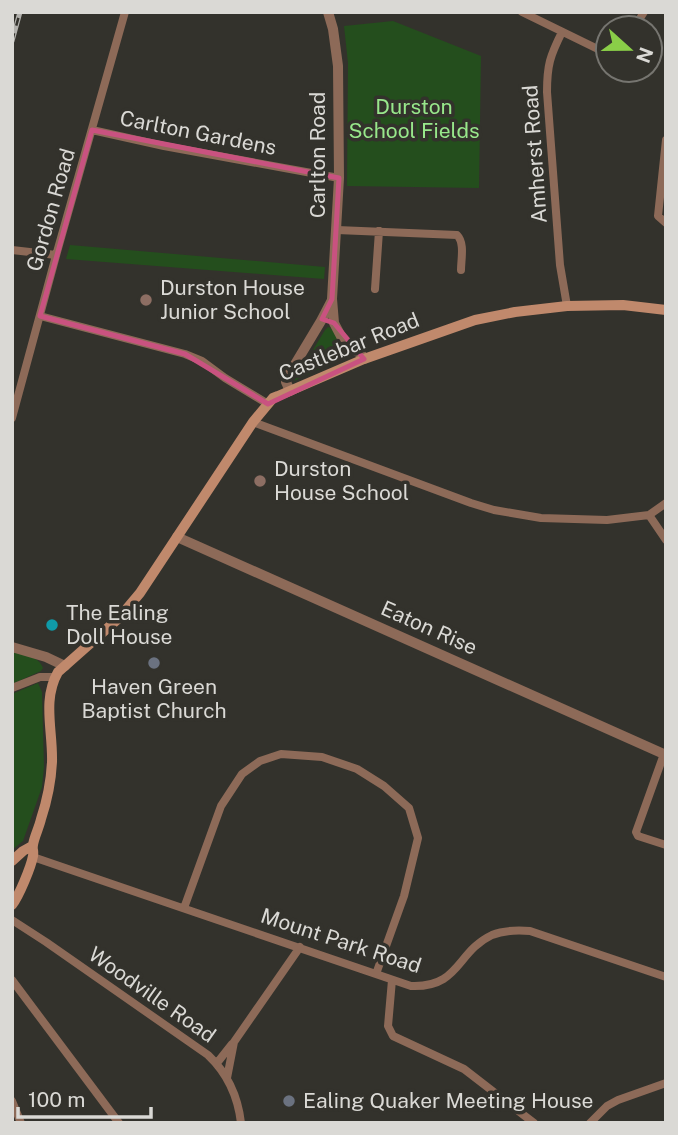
<svg xmlns="http://www.w3.org/2000/svg" width="678" height="1135" font-family="'Public Sans',sans-serif">
<rect width="100%" height="100%" fill="#33322c"/>
<path fill="#244e1d" d="M393,21L481,56L479,188L347,186L348,63L344,26Z
M70,245L325,267L324,279L66,259Z
M328,327L331,328L350,355L294,381L325,330Z
M12,651C23,655 39,656 43,668L41,671L12,684Z
M38,683L42,692L44,767L42,787L23,841L12,850V694Z"/>
<g fill="none" stroke-linecap="round" stroke-linejoin="round">
<path stroke="#8d6a58" stroke-width="8" d="M522,12L608,54
M634,28L644,12
M562,32C550,56 547,65 547,92L560,265L567,306
M92,130L164,146L339,178
M666,140L658,216L666,223
M337,230L457,235C465,243 461,259 461,270
M12,250L56,255
M375,289L379,231
M40,316L185,354L202,361L225,378L268,404
M12,418L57,252L125,12
M253,422L471,503L494,510L541,518L607,520L649,515L666,503
M649,515L666,540
M12,688L40,677H55
M664,754L636,832L638,836L666,845
M33,857L411,986C460,988 456,952 492,935C504,930 517,930 530,931L666,977
M184,908L221,806L242,774L260,761L281,754L322,757L357,769L384,786L409,808L418,838L404,896L376,974
M12,920L46,942L208,1055C227,1073 238,1097 241,1123
M12,980L119,1123
M392,980L388,1026L393,1036L464,1069L534,1123
M217,1063L232,1044
M227,1078L234,1042L300,947
M12,1101L21,1123
M590,1123L607,1106L618,1100L666,1083"/>
<path stroke="#8d6a58" stroke-width="10" d="M328,12L333,29L338,66L339,178L332,299L334,323L343,340L348,346L361,354L364,359
M290,391L286,382L288,376L321,321L332,300
M177,537L666,755
M12,647L46,657L65,666"/>
<path stroke="#c0896c" stroke-width="10" d="M12,861L23,851L32,846
M12,905C19,896 31,867 33,856C34,849 32,851 33,845C34,837 39,828 41,819C47,801 51,781 52,762C53,731 42,700 58,672L119,618L140,593L253,422L273,398L278,396L364,359L475,320L515,312L567,306L623,305L666,310"/>
<defs>
<path id="rail" d="M12,41L20,12"/>
</defs>
<use href="#rail" stroke="#b2b1ad" stroke-width="5"/>
<use href="#rail" stroke="#33322c" stroke-width="2.5" stroke-dasharray="8" stroke-linecap="butt"/>
</g>
<path fill="none" stroke="#c95280" stroke-width="5" stroke-linejoin="round" d="M92,130L339,178L332,299L322,319L334,323L364,359L268,404L185,354L40,316Z"/>
<g fill="#8d6e63" stroke="#33322c" stroke-width="2.5">
<circle cx="146" cy="300" r="7"/>
<circle cx="260" cy="481" r="7"/>
</g>
<circle fill="#0f9aa8" stroke="#33322c" stroke-width="2.5" cx="52" cy="625" r="7"/>
<g fill="#6b7280" stroke="#33322c" stroke-width="2.5">
<circle cx="154" cy="663" r="7"/>
<circle cx="289" cy="1101" r="7"/>
</g>
<g text-anchor="middle" stroke-width="7" stroke-linejoin="round" paint-order="stroke">
<g font-size="21" fill="#98e78b" stroke="#33322c">
<text x="414" y="114">Durston<tspan x="414" dy="24">School Fields</tspan></text>
</g>
<g font-size="21" fill="#dad9d5" stroke="#33322c">
<text transform="translate(198 133) rotate(11)" y="7">Carlton Gardens</text>
<text transform="translate(535 154) rotate(-94)" y="7">Amherst Road</text>
<text transform="translate(318 155) rotate(-90)" y="7">Carlton Road</text>
<text transform="translate(51 210) rotate(-74)" y="7">Gordon Road</text>
<text transform="translate(349 347) rotate(-22)" y="7">Castlebar Road</text>
<text transform="translate(429 628) rotate(24)" y="7">Eaton Rise</text>
<text transform="translate(341 941) rotate(18)" y="7">Mount Park Road</text>
<text transform="translate(152 995) rotate(35)" y="7">Woodville Road</text>
</g>
<g font-size="21" fill="#dad9d5" stroke="#33322c" text-anchor="start">
<text x="160" y="295">Durston House<tspan x="160" dy="24">Junior School</tspan></text>
<text x="274" y="476">Durston<tspan x="274" dy="24">House School</tspan></text>
<text x="66" y="620">The Ealing<tspan x="66" dy="24">Doll House</tspan></text>
<text x="154" y="694" text-anchor="middle">Haven Green<tspan x="154" dy="24">Baptist Church</tspan></text>
<text x="303" y="1108">Ealing Quaker Meeting House</text>
</g>
</g>
<rect width="678" height="1135" fill="none" stroke="#dad9d5" stroke-width="28"/>
<g transform="translate(629 49) rotate(111)"><circle r="33" fill="#33322c" stroke="#767570" stroke-width="2"/>
<path d="M0-5L12 26L0 18L-12 26Z" fill="#8ace48"/>
<text y="-10" font-size="19" font-weight="bold" text-anchor="middle" fill="#dad9d5">N</text>
</g>
<path d="M18 1107v10h133v-10" fill="none" stroke="#dad9d5" stroke-width="3.5"/>
<text x="28" y="1107" font-size="21" fill="#dad9d5" stroke="#33322c" stroke-width="5" paint-order="stroke">100 m</text>
</svg>
